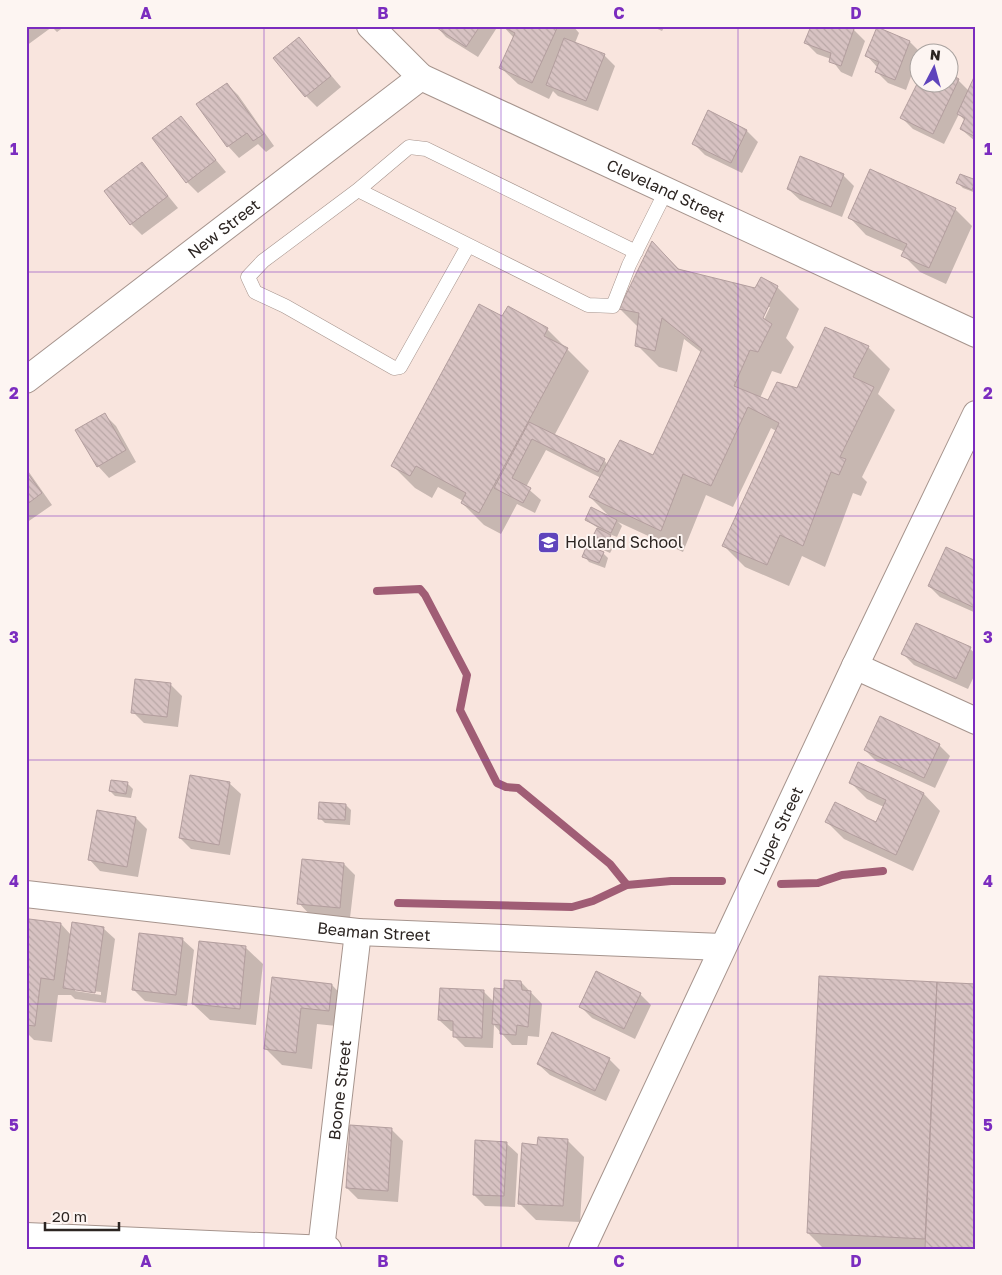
<svg xmlns="http://www.w3.org/2000/svg" width="1002" height="1275" font-family="'Golos Text',sans-serif">
<defs>
<pattern id="building-back-hatch" width="6" height="6" patternUnits="userSpaceOnUse" patternTransform="scale(1.25)"><rect width="6" height="6" fill="#d7c2c2"/><path d="M-1 5l2 2M0 0l6 6M5-1l2 2" fill="none" stroke="#b9a7a6"/></pattern>
</defs>
<rect width="100%" height="100%" fill="#f9e5de"/>
<path fill="#0003" fill-rule="evenodd" d="M26,26H63L64,27L57,32L52,27L26,46Z
M436,26H498L478,57L446,37Z
M503,26H573L579,33L575,43L604,55L615,66L598,111L558,96L553,91L549,99L518,84L501,68L514,38Z
M651,26H665L662,31Z
M842,26L854,30L865,41L852,77L841,72L831,59L817,54L806,43Z
M299,38L341,87L317,107L306,96Z
M910,42L920,52L906,90L888,83L877,72L878,68L867,56Z
M950,76L958,80L969,91L976,76V142L961,129L965,121L959,114L944,144L913,129L902,118L920,82H950Z
M227,84L238,95L274,146L266,152L258,144L239,158L228,146L198,105Z
M181,118L226,172L198,193L187,182Z
M747,131L758,142L742,173L705,155L693,143Z
M142,164L178,208L142,235L131,224Z
M843,175L854,186L842,217L800,200L788,189Z
M976,181V193L963,188L958,183Z
M955,209L972,226L946,284L920,272L903,255L905,252L866,235L850,218Z
M653,243L680,270L755,289L777,287L799,309L786,338L794,347L781,374L772,371L760,398L769,401L797,390L868,347L890,369L878,394L895,410L862,477L867,482L861,496L853,493L825,567L802,556L789,586L745,567L723,545L776,431L771,428L733,507L706,495L683,552L618,522L622,526L617,537L607,533L616,542L610,553L597,547L591,541L598,528L586,520L611,518L590,497L601,478L546,450L526,487L541,500L535,513L517,504L501,534L484,525L462,503L463,501L438,487L432,498L415,488L393,466L503,318L547,329L589,371L554,436L604,460L608,465L653,457L702,353L684,339L677,372L659,367L637,345L639,328L620,309ZM767,307H770L762,324L759,323Z
M105,415L116,426L136,462L109,478L98,466Z
M26,468L52,505L26,523Z
M603,553L608,558L605,568L589,562L584,556Z
M976,563V613L940,597L929,586Z
M970,649L976,654V672L968,689L914,665L903,654Z
M170,684L182,696L178,727L144,723L133,712Z
M939,745L950,756L935,788L876,761L865,750Z
M859,764L924,794L940,811L913,871L844,839L827,822L877,823L884,807L867,799L850,782Z
M127,783L133,789L131,798L115,796L110,791Z
M229,783L241,794L230,855L191,849L180,838Z
M346,805L351,810L350,825L325,823L320,818Z
M136,818L147,829L138,877L100,871L89,859Z
M344,864L355,875L350,918L310,915L299,903Z
M61,924L71,935L103,928L115,939L106,1003L75,999L71,995H58L52,1042L34,1040L26,1032V951ZM75,989L101,992V995L75,991Z
M182,939L194,950L187,1006L145,1001L134,990Z
M246,948L263,964L256,1025L210,1020L193,1004Z
M820,977L976,985V1249H824L808,1233Z
M273,979L332,985L348,1002L346,1027L317,1024L312,1069L282,1065L265,1048Z
M521,982L542,1004L539,1037L528,1036L527,1045H512L494,1025L493,1048L465,1047L454,1036V1031H451L439,1020L483,991L494,1002L506,990Z
M640,994L651,1005L635,1039L592,1018L580,1006Z
M609,1059L620,1070L606,1101L550,1075L538,1064Z
M391,1129L403,1141L398,1202L358,1199L347,1188Z
M567,1140L584,1157L580,1222L536,1220L519,1203L538,1146Z
M506,1143L518,1154L515,1207L485,1206L474,1195Z"/>
<g fill="none" stroke-linecap="round" stroke-linejoin="round">
<path stroke="#a05d75" stroke-width="8" d="M377,591L420,589L425,595L467,675L460,710L497,783L506,787L518,788L610,864L627,885
M781,884L818,883L842,875L883,871
M398,903L572,907L593,901L627,885L671,881H722"/>
</g>
<path fill="url(#building-back-hatch)" stroke="#b39e9e" d="M434,26H480L466,47Z
M501,26H558L532,83L499,68L515,33Z
M811,26H846L854,29L841,66L829,62L831,53L804,43Z
M877,27L910,41L895,80L875,72L879,62L865,56Z
M299,37L331,76L305,97L273,58Z
M564,38L605,54L586,101L546,85Z
M950,74L959,79L933,134L900,118L920,78V82H950Z
M975,75H976V137L960,129L965,118L957,114Z
M227,83L264,134L253,141L247,133L227,147L196,104Z
M708,110L747,130L731,163L692,144Z
M181,116L216,160L186,183L152,138Z
M800,156L844,174L831,207L787,189Z
M142,162L168,196L130,225L104,191Z
M870,169L956,208L929,268L901,256L907,244L848,218Z
M960,174L976,180L972,190L956,183Z
M652,241L678,269L755,288L761,277L778,286L763,318L772,324L758,352L750,350L734,386L768,400L777,382L797,388L825,327L869,346L853,377L874,387L840,457L846,459L839,475L831,472L803,546L780,535L767,565L722,546L779,423L748,407L711,486L683,474L661,531L589,497L620,440L653,455L702,349L662,318L655,351L635,346L639,313L619,309Z
M479,304L502,316L508,306L548,328L544,336L568,348L479,513L461,503L466,493L416,466L410,476L391,466Z
M105,413L126,450L97,467L75,430Z
M529,422L605,459L598,472L532,439L512,478L531,488L523,503L494,488Z
M26,471L42,493L26,505Z
M591,507L617,520L611,533L585,520Z
M597,528L611,535L605,549L590,542Z
M587,545L604,552L599,563L582,557Z
M946,547L976,561L975,608L928,586Z
M916,623L971,647L956,679L901,654Z
M135,679L171,683L167,717L131,713Z
M880,716L940,744L924,778L864,750Z
M858,762L924,793L896,855L825,822L835,802L876,822L886,800L849,783Z
M190,775L230,782L219,845L179,838Z
M111,780L128,782L126,794L109,791Z
M319,802L346,804L345,820L318,819Z
M97,810L136,817L127,867L88,860Z
M302,859L344,863L340,908L297,904Z
M29,919L61,923L54,980L41,978L35,1026L26,1025V941Z
M72,922L104,927L95,993L63,988Z
M139,933L183,938L176,995L132,990Z
M199,941L246,946L240,1009L192,1004Z
M596,971L641,993L624,1029L579,1007Z
M819,976L937,982L925,1239L807,1233Z
M272,977L332,984L329,1011L301,1008L296,1053L264,1049Z
M504,980L521,981L522,990L531,991L528,1027L517,1025L516,1035L500,1034V1025L492,1024L494,988L504,989Z
M937,982L976,984V1249H925Z
M440,988L484,990L482,1038L453,1037V1021L438,1020Z
M552,1032L610,1058L595,1091L537,1064Z
M350,1125L392,1128L388,1191L346,1188Z
M538,1137L568,1139L563,1206L518,1204L522,1143L537,1145Z
M475,1140L507,1142L504,1196L473,1195Z"/>
<g fill="none" stroke-linecap="round" stroke-linejoin="round">
<defs>
<path id="lane" d="M358,190L409,147L426,149L636,252
M468,246L400,367L394,368L285,306L255,292L248,277L263,261L358,190L588,305L613,306L629,265L666,191"/>
<g id="street">
<path id="s1" d="M370,26L421,77L976,334"/>
<path id="s2" d="M26,380L421,77"/>
<path d="M855,666L976,721"/>
<path id="s3" d="M26,894L358,932L722,947"/>
<path d="M26,1236L328,1249"/>
<path id="s4" d="M321,1249L358,932"/>
<path id="s5" d="M582,1249L855,666L976,414"/>
</g>
</defs>
<use href="#lane" stroke="#a6948d" stroke-width="15"/>
<use href="#street" stroke="#a6948d" stroke-width="28"/>
<use href="#lane" stroke="#fff" stroke-width="14"/>
<use href="#street" stroke="#fff" stroke-width="26"/>
</g>
<path fill="none" stroke="#7b2cbf" stroke-width="1" stroke-opacity="0.55" d="M264,26V1249M501,26V1249M738,26V1249M26,272H976M26,516H976M26,760H976M26,1004H976"/>
<defs>
<symbol id="school-square" viewBox="-11 -11 22 22"><rect x="-9" y="-9" width="18" height="18" rx="4" fill="#5f44bc" stroke="#fdf5f2"/><path d="M0-5L7-2L0 1L-7-2ZM-4 1L0 2.5L4 1V4Q0 6-4 4Z" fill="#fff"/></symbol>
</defs>
<g fill-rule="evenodd">
<use href="#school-square" x="536" y="530" width="25" height="25"/>
</g>
<g text-anchor="middle" stroke-width="4" stroke-linejoin="round" paint-order="stroke">
<g font-size="16" fill="#2c2522" stroke="#fdf5f2">
<text dy="6" stroke="none"><textPath href="#s1" startOffset="342">Cleveland Street</textPath></text>
<text dy="6" stroke="none"><textPath href="#s2" startOffset="249">New Street</textPath></text>
<text dy="6" stroke="none"><textPath href="#s5" startOffset="462">Luper Street</textPath></text>
<text dy="6" stroke="none"><textPath href="#s3" startOffset="350">Beaman Street</textPath></text>
<text dy="6" stroke="none"><textPath href="#s4" startOffset="160">Boone Street</textPath></text>
</g>
<g font-size="16" fill="#2c2522" stroke="#fdf5f2" text-anchor="start">
<text x="565" y="548">Holland School</text>
</g>
</g>
<rect width="1002" height="1275" fill="none" stroke="#fdf5f2" stroke-width="55"/>
<g transform="translate(934 68) rotate(6)"><circle r="24" fill="#fdf5f2" stroke="#a9a29f"/>
<path d="M0-4L9 19L0 12L-9 19Z" fill="#5f44bc"/>
<text y="-8" font-size="14" font-weight="bold" text-anchor="middle" fill="#2c2522">N</text>
</g>
<path d="M45 1222v8h74v-8" fill="none" stroke="#2c2522" stroke-width="2.5"/>
<text x="52" y="1222" font-size="15" fill="#2c2522" stroke="#fdf5f2" stroke-width="4" paint-order="stroke">20 m</text>
<rect x="28" y="28" width="946" height="1220" fill="none" stroke="#7b2cbf" stroke-width="2"/>
<g font-size="16" text-anchor="middle" font-weight="bold" fill="#7b2cbf">
<text x="146" y="19">A</text>
<text x="383" y="19">B</text>
<text x="619" y="19">C</text>
<text x="856" y="19">D</text>
<text x="14" y="155">1</text>
<text x="988" y="155">1</text>
<text x="14" y="399">2</text>
<text x="988" y="399">2</text>
<text x="14" y="643">3</text>
<text x="988" y="643">3</text>
<text x="14" y="887">4</text>
<text x="988" y="887">4</text>
<text x="14" y="1131">5</text>
<text x="988" y="1131">5</text>
<text x="146" y="1267">A</text>
<text x="383" y="1267">B</text>
<text x="619" y="1267">C</text>
<text x="856" y="1267">D</text>
</g>
</svg>
